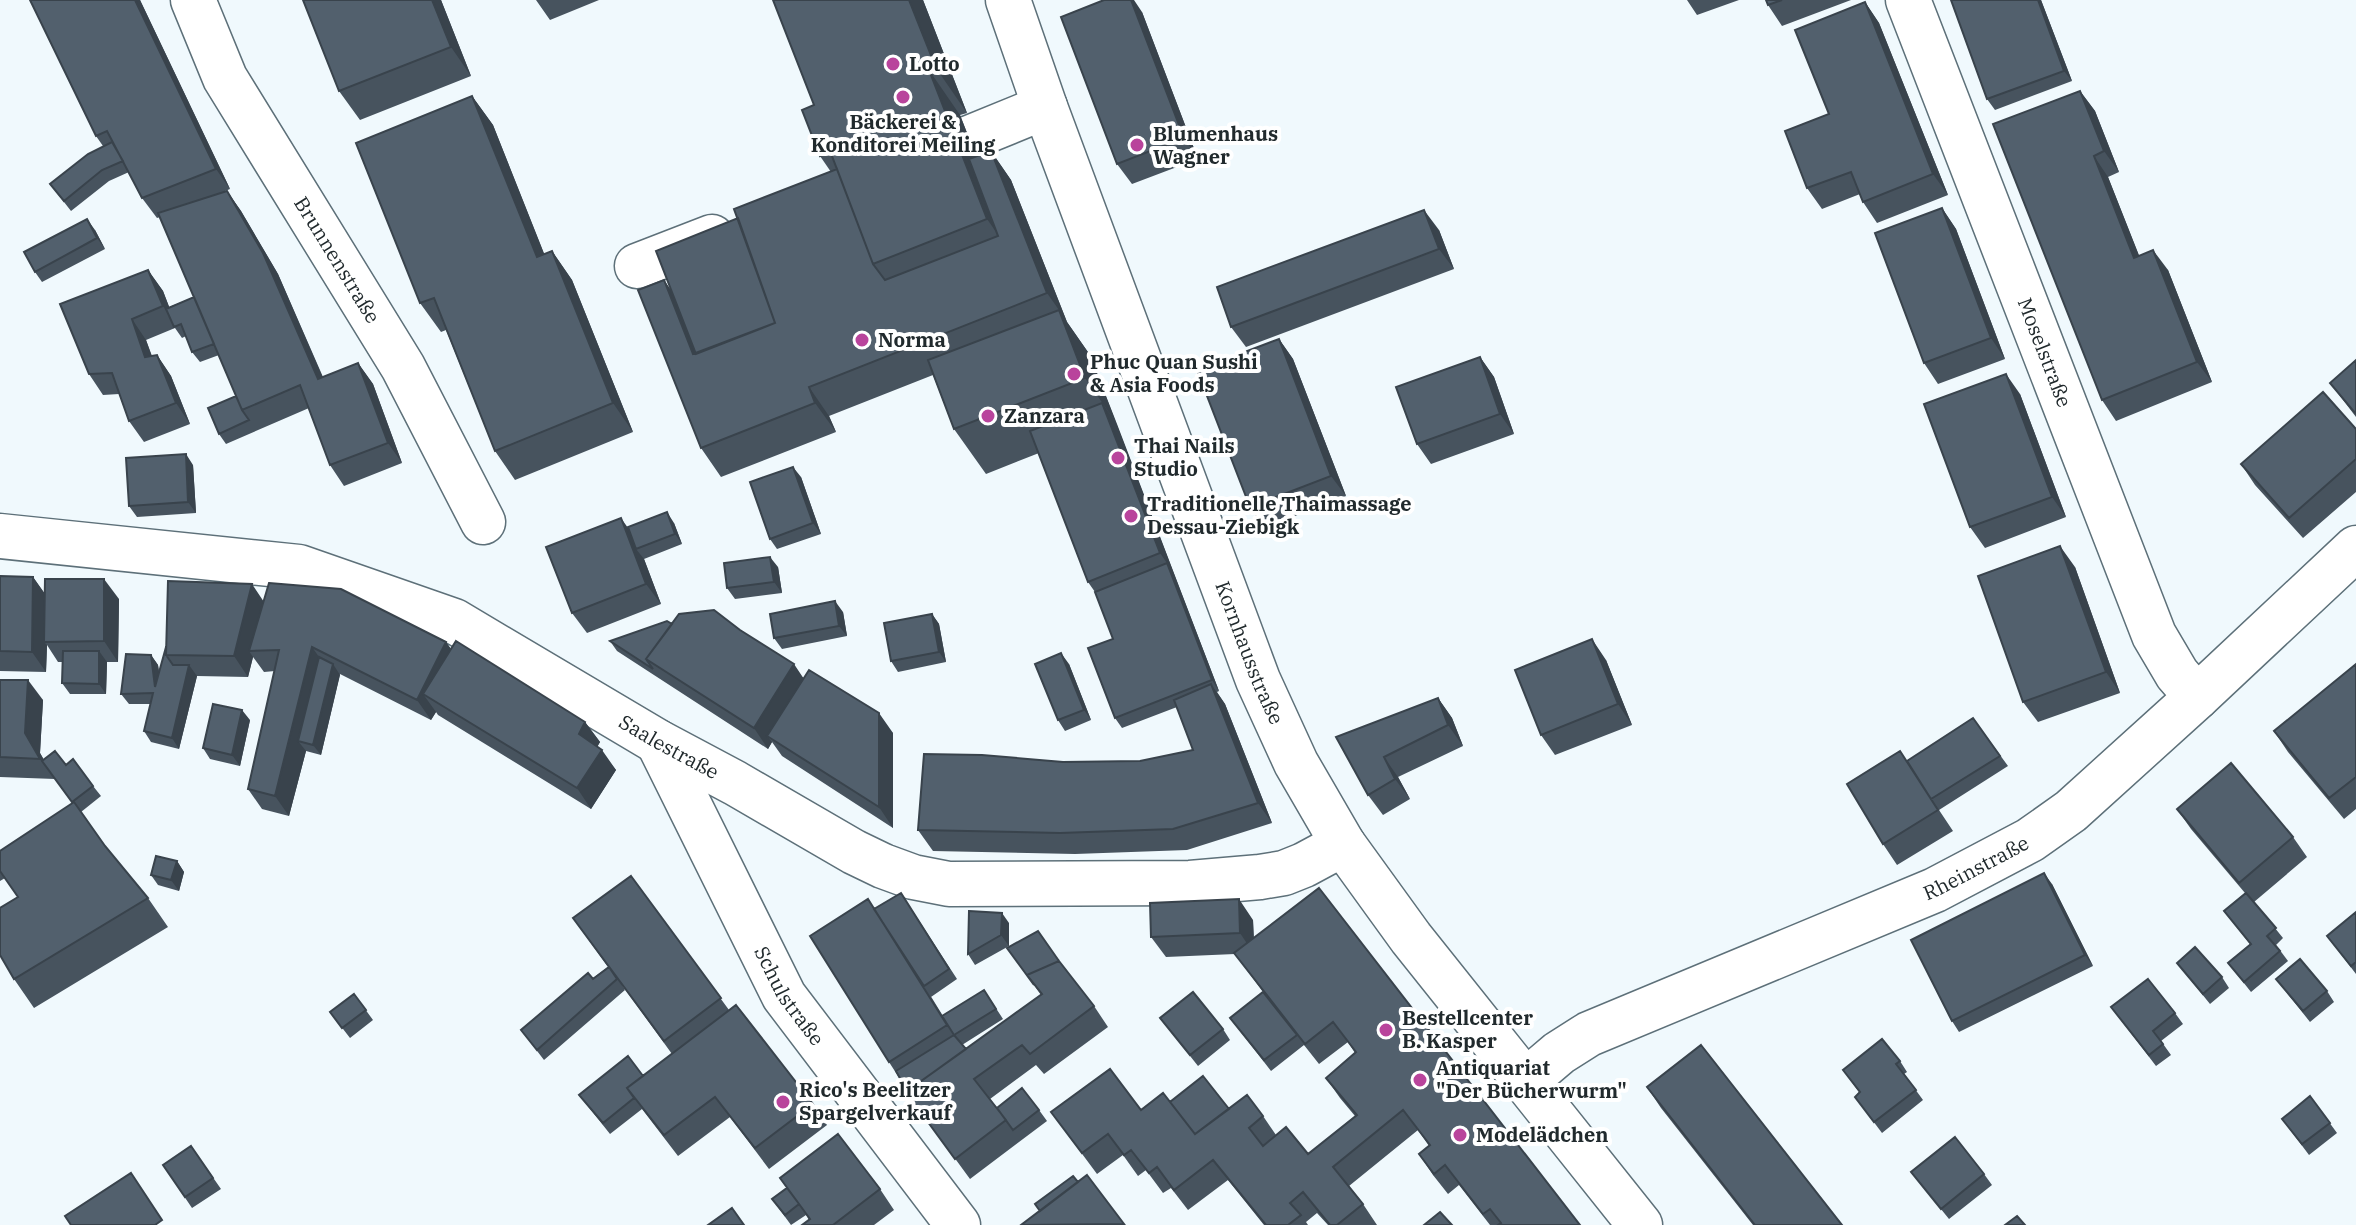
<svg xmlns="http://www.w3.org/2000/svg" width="2356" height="1225" font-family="'IBM Plex Serif',serif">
<rect width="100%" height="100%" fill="#f0f9fd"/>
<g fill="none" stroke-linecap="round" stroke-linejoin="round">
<defs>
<g id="minor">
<path id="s1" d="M193,0L225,78L403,367L483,522"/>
<path id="s2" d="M1008,0L1045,107L1258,680L1296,763L1343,844L1411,938L1640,1225"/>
<path id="s3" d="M1908,0L2154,635L2177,674L2197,697"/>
<path d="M969,138L1045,107"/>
<path d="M637,266L712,237"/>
<path id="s4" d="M0,536L299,567L454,621L658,742L735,783L854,852L883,866L913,877L949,884L1190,883L1260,877L1284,873L1304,865L1343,844"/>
<path id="s5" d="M658,742L784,996L958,1225"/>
<path id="s6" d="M1526,1081L1559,1053L1589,1034L1935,890L2030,840L2071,811L2197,697L2356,548"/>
</g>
</defs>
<use href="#minor" stroke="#5d7079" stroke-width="47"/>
<use href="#minor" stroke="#fff" stroke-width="44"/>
</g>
<path fill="#47535e" d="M140,0L230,189L225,191H227L241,211L278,274L323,377L358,363L373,384L402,463L344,486L330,465L309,408L226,444L219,434L236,396L219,355L200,362L192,352L186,336L182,338L175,328L146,340L152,356L157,355L171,376L190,424L144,442L129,421L119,394L103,395L89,374L148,270L163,291L169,307L194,297L160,217L157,218L142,198L129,172L109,181L71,211L50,184L103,146L96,136Z
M303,0H441L471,76L360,120L339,91Z
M536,0H599L550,20Z
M773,0H923L967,113L960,115L976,156L991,151L1011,180L1067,322L1090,355L1219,691L1217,692L1225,704L1272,823L1187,850L1075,854L933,851L918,830L1063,762L1140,761L1193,750L1177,707L1122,728L1115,718L1113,639L1095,592L1088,582L1039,453L986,474L954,429L933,375L829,416L836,432L721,477L701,448L664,280L670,289L738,218L831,172L820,156L814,105Z
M1687,0H1739L1697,15Z
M1766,0H1851L1782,26L1768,5Z
M1951,0H2041L2072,81L1995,110L1987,99Z
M1865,2L1879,23L1948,195L1877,223L1863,202L1860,194L1822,209L1807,188L1829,114Z
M1142,12L1198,159L1132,184L1117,164Z
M2080,91L2095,111L2119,172L2108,177L2139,256L2168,270L2212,382L2116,421L2102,400Z
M472,96L493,125L544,254L552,251L572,280L633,432L515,480L495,451L446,330L441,332L420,303Z
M1942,208L1956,229L2005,359L1938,384L1924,363Z
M95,230L105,249L42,282L35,272Z
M1439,230L1454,269L1246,347L1231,327Z
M1279,339L1293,359L1346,496L1264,528L1250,507Z
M1480,357L1494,377L1514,434L1431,464L1417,444Z
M2356,360V417L2330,383Z
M2020,394L2066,517L1985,548L1970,527Z
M2356,429V492L2303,538L2255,485L2241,464Z
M193,465L196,513L137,517L129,506Z
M801,477L821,534L777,549L770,539Z
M674,523L682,544L644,559L661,604L587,633L572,613L628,527Z
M778,567L782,593L735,599L727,588Z
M2075,567L2120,693L2038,722L2023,702Z
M0,576L33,577L44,593L119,599L118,662H107L106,694H70L62,683L63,662H58L47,645L46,672L0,671Z
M264,601L446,642L451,649L585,722L600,742L597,747L616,770L591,809L438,715L436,712L431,720L340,674L321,755L306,751L289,816L262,809L248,789L275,671L264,672L253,657L248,677L197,676L179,749L151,742L144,731L151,704H129L121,694L151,655L158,665L159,672L166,647Z
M843,612L847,636L782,649L774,638Z
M932,614L939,624L946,662L898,672L891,661Z
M672,624L804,678L893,733V828L782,756L772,742L768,749L617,651L610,641Z
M1606,660L1632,725L1555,755L1541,735Z
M1069,664L1091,720L1065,731L1058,720Z
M2356,664V809L2344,819L2288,752L2274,731Z
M0,680L43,700L40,753L44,760L66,765L93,786L101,796L81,812L105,846L148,898L168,927L34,1008L14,979L18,897L5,878L0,881V851L73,803L55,779L0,777Z
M1438,698L1452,718L1463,746L1398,777L1410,799L1383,815L1368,795L1336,737Z
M1973,718L2008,766L1939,810L1953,831L1897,865L1883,844L1907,761Z
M250,720L240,766L210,759L203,748Z
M2177,809L2293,837L2307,857L2254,902L2283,938L2276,945L2288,961L2251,992L2228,963L2250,944L2224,911L2245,893L2191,829Z
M177,861L184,872L179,891L158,885L151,875Z
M631,876L729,1010L813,1104L827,1125L769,1169L730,1117L678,1156L642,1109L610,1134L587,1105L579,1095L643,1076L672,1054L622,985L625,990L544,1060L521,1030L608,967L573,918Z
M2052,884L2093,966L1959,1032L1952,1021Z
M901,893L957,979L931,997L927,990L943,1016L984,990L1003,1019L962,1045L966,1049L1041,995L1007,948L1094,1006L1108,1027L1044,1074L1036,1065L990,1099L997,1108L1039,1110L1047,1121L970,1179L921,1112L889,1062L874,909Z
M2356,912V974L2327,936Z
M1253,920L1254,938L1580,1225H1490L1459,1185L1448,1194L1433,1175L1419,1154L1429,1146L1418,1130L1349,1186L1363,1204L1377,1225H1328L1317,1213L1306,1222L1308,1225H1264L1228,1180L1188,1210L1171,1188L1163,1193L1146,1170L1138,1176L1123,1155L1097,1174L1051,1112L1141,1110L1170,1102L1229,1109L1263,1116L1276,1135L1308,1154L1355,1116L1340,1098L1326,1078L1355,1053L1348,1042L1319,1064L1304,1045L1271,1071L1230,1018L1263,992L1235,954L1166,957L1151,937Z
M1009,923V946L975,965L968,954Z
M2177,963L2222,977L2229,988L2210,1004Z
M2276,979L2327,991L2334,1002L2310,1022Z
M354,994L373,1020L350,1038L330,1012Z
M2111,1007L2175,1013L2183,1024L2161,1041L2171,1055L2156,1066Z
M1160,1018L1223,1029L1230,1040L1198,1066Z
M1900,1061L1907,1072L1904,1074L1923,1100L1882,1133L1855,1097L1859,1092L1843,1070Z
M1647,1087L1842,1225H1753L1661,1108Z
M2310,1096L2337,1133L2309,1155L2282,1119Z
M191,1146L221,1189L192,1208L163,1165Z
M1911,1172L1984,1174L1992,1185L1949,1219Z
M880,1189L894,1210L874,1225H802L809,1220L806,1215L791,1225L772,1199Z"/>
<path fill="#39434c" d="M135,0H140L230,189L216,169Z
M432,0H441L471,76L451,47Z
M909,0H923L967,113L936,68Z
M1131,0H1134L1142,12L1198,159L1184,138Z
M2038,0H2041L2072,81L2064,71Z
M1865,2L1879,23L1948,195L1933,174Z
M929,70L960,115L1019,265L987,219Z
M2080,91L2095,111L2119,172L2104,151Z
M472,96L493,125L557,286L537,257Z
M991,151L1011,180L1067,322L1090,355L1117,424L1085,378L1059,310L1047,293Z
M2094,156L2108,177L2148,278L2134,258Z
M227,191L241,211L278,274L332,399L318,379Z
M1942,208L1956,229L2005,359L1991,338Z
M1424,210L1439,230L1454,269L1439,249Z
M87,219L95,230L105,249L97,238Z
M2153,250L2168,270L2212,382L2197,362Z
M552,251L572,280L633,432L613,403Z
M148,270L163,291L177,327L163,306Z
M664,280L684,309L705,361L693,354Z
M132,319L146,340L159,377L145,357Z
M1279,339L1293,359L1346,496L1331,476Z
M157,355L171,376L190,424L176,403Z
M1480,357L1494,377L1514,434L1500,414Z
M358,363L373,384L402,463L388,443Z
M2006,374L2020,394L2066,517L2052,497Z
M809,387L829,416L836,432L815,403Z
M1102,403L1117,424L1219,691L1212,680L1167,563L1160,553Z
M186,454L193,465L196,513L188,502Z
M793,467L801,477L821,534L813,523Z
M667,512L674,523L682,544L675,534Z
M621,518L635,538L636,549L644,559L661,604L646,584Z
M2060,546L2075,567L2120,693L2106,672Z
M770,557L778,567L782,593L774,582Z
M33,577L48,598L44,642L47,645L46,672L32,652Z
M104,579L119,599L118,662L104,641Z
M252,584L266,605L249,651L253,657L248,677L234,656Z
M835,601L843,612L847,636L839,626Z
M932,614L939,624L946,662L939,652Z
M1592,639L1606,660L1632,725L1618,704Z
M446,642L460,662L423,694L436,712L431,720L417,700Z
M312,647L326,667L298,741L306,751L289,816L275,796Z
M99,651L107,662L106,694L99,684Z
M1061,653L1069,664L1091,720L1084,710Z
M151,655L158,665L163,698L155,687Z
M333,664L340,675L321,755L313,745Z
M794,664L808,685L767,736L772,742L768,749L754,728Z
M189,665L197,676L179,749L172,738Z
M28,680L43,700L40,753L53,776L40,759L25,733Z
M1211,684L1225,704L1272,823L1258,803Z
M1438,698L1452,718L1463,746L1448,725Z
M242,710L250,720L240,766L232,755Z
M879,713L893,733V828L879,807Z
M585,722L600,742L593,754L579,734Z
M602,750L616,770L591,809L577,788Z
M1384,757L1398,777L1410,799L1395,779Z
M177,861L184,872L179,891L171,880Z
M2044,873L2052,884L2093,966L2085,955Z
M1239,899L1253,920L1254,954L1240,933Z
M1002,913L1009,923V946L1001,935Z"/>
<path fill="#52606d" stroke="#39434c" stroke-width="2" d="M30,0H135L216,169L142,198L107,131L96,136Z
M303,0H432L451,47L339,91Z
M773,0H909L936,68L929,70L987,219L873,264L830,151L820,156L802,110L814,105Z
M1104,0H1131L1184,138L1117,164L1061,17Z
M1766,0H1782L1768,5Z
M1951,0H2038L2064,71L1987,99Z
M1865,2L1933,174L1863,202L1851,172L1807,188L1785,131L1829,114L1795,30Z
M2080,91L2104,151L2094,156L2134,258L2153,250L2197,362L2102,400L1993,124Z
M472,96L537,257L552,251L613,403L495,451L434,298L420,303L356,143Z
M112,142L123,161L102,170L64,201L50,184L88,154Z
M991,151L1047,293L809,387L815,403L701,448L638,290L664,280L693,354L775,323L734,209L837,169L873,264L885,280L998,236L969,159Z
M227,191L263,253L318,379L358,363L388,443L330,465L300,385L242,410L158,213Z
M1942,208L1991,338L1924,363L1875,233Z
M1424,210L1439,249L1231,327L1217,287Z
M738,218L775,323L696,354L656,251Z
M87,219L97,238L35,272L24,252Z
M148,270L163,306L132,319L145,357L157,355L176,403L129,421L112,373L89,374L60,304Z
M194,297L214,344L192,352L181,324L174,327L166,309Z
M1059,310L1085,378L954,429L928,360Z
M1279,339L1331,476L1250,507L1197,370Z
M1480,357L1500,414L1417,444L1396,387Z
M2356,360V414L2330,383Z
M2006,374L2052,497L1970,527L1924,404Z
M2323,392L2356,429V459L2289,518L2241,464Z
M236,396L242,410L249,420L219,434L208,408Z
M1102,403L1160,553L1088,582L1030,431Z
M186,454L188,502L129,506L126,458Z
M793,467L813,523L770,539L750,482Z
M667,512L675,534L636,549L628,527Z
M621,518L646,584L572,613L546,547Z
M2060,546L2106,672L2023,702L1978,576Z
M770,557L774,582L727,588L724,563Z
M1167,563L1212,680L1115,718L1088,648L1113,639L1095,592Z
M0,576L33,577L32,652L0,651Z
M45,579H104V641L44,642Z
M168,581L252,584L234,656L166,655Z
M269,583L341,589L446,642L417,700L312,647L275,796L248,789L279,650L249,651Z
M835,601L839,626L774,638L770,614Z
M714,610L740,630L794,664L754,728L646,659L679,614Z
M932,614L939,652L891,661L884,623Z
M667,621L672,624L646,659L653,669L610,641Z
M1592,639L1618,704L1541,735L1515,670Z
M456,641L585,722L579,734L602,750L577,788L423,694Z
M166,647V655L173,665H189L172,738L144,731L153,693L121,694L126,654L151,655L155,687Z
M63,651H99V684L62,683Z
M1061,653L1084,710L1058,720L1035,664Z
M319,657L333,664L313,745L298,741Z
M2356,664V777L2329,798L2274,731Z
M809,670L879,713V807L767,736Z
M0,680H28L25,733L40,759L0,757Z
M1211,684L1258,803L1173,829L1060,833L918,830L924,754L982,755L1063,762L1140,761L1193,750L1174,700Z
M1438,698L1448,725L1384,757L1395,779L1368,795L1336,737Z
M213,704L242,710L232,755L203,748Z
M1973,718L2000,756L1931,799L1907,761Z
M55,751L66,765L73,759L93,786L72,802L42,761Z
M1900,751L1938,810L1883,844L1847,784Z
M2231,763L2293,837L2239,883L2177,809Z
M74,802L105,846L148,898L14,979L0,955V908L18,897L0,871V851Z
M156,856L177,861L171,880L151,875Z
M2044,873L2085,955L1952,1021L1911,940Z
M631,876L721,998L664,1041L573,918Z
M1319,888L1580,1225H1498L1501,1223L1490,1209L1483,1214L1445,1165L1434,1174L1419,1154L1430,1145L1403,1110L1333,1167L1363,1204L1337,1225H1330L1303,1192L1290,1203L1301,1215L1288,1225H1266L1213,1160L1174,1190L1157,1167L1149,1173L1131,1150L1124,1155L1108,1134L1082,1153L1051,1112L1110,1069L1141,1110L1163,1093L1195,1134L1247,1095L1263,1116L1249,1128L1263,1146L1286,1127L1308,1154L1357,1115L1326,1078L1356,1052L1333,1022L1305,1044L1234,953Z
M901,893L949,969L924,986L874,909Z
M2246,893L2276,928L2267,936L2280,951L2244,982L2228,963L2251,944L2224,911Z
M868,899L947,1025L889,1062L810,936Z
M1239,899L1240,933L1151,937L1150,903Z
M969,911L1002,913L1001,935L968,954Z
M2356,912V962L2351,966L2327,936Z
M1038,931L1059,961L1027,975L1034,985L1007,948Z
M2195,947L2222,977L2203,994L2177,963Z
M2300,959L2327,991L2303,1011L2276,979Z
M1059,961L1094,1006L1030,1054L1022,1045L974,1079L1006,1120L955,1159L906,1092L1042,994L1027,975Z
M609,967L617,979L537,1050L521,1030L588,973L593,979Z
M2148,979L2175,1013L2153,1031L2163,1044L2149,1055L2111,1007Z
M984,990L996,1009L954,1035L942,1016Z
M1193,992L1223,1029L1190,1055L1160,1018Z
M1263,992L1297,1035L1264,1060L1230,1018Z
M354,994L366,1010L342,1028L330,1012Z
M736,1005L813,1104L755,1148L715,1097L664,1135L627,1088Z
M954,1035L966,1049L907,1091L896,1071Z
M1882,1039L1900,1061L1896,1064L1916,1090L1874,1122L1855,1097L1860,1092L1843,1070Z
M1701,1045L1842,1225H1755L1647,1087Z
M628,1056L643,1076L627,1088L634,1098L603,1123L579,1095Z
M1203,1076L1229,1109L1195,1134L1170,1102Z
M1022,1088L1039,1110L1013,1130L997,1108Z
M2310,1096L2330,1123L2302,1144L2282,1119Z
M838,1134L880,1189L833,1225H802L810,1219L780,1178Z
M1955,1137L1984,1174L1941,1209L1911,1172Z
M191,1146L213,1178L185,1197L163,1165Z
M131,1173L162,1220L155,1225H71L65,1216Z
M1087,1175L1124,1224L1021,1225Z
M1073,1176L1078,1182L1040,1211L1035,1204Z
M787,1188L799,1204L785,1215L772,1199Z
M732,1208L744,1225H708Z
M1440,1212L1452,1225H1424Z
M2017,1216L2025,1225H2005Z"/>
<g fill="#b9449c" stroke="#fff" stroke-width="3">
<circle cx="893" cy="64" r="8"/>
<circle cx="903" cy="97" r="8"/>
<circle cx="1137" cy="145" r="8"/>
<circle cx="862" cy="340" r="8"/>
<circle cx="1074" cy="374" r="8"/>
<circle cx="988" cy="416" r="8"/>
<circle cx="1118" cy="458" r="8"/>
<circle cx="1131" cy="516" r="8"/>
<circle cx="1386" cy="1030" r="8"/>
<circle cx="1420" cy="1080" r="8"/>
<circle cx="783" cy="1102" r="8"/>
<circle cx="1460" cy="1135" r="8"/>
</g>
<g text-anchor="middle" stroke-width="8" stroke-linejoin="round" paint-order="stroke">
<g font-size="20" font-weight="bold" fill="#212a2d" stroke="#fff" text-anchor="start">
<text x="909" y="71">Lotto</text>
<text x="903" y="129" text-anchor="middle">Bäckerei &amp;<tspan x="903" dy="23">Konditorei Meiling</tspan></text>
<text x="1153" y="141">Blumenhaus<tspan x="1153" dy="23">Wagner</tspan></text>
<text x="878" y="347">Norma</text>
<text x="1090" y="369">Phuc Quan Sushi<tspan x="1090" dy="23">&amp; Asia Foods</tspan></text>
<text x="1004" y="423">Zanzara</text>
<text x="1134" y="453">Thai Nails<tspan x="1134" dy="23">Studio</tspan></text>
<text x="1147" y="511">Traditionelle Thaimassage<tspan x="1147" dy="23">Dessau-Ziebigk</tspan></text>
<text x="1402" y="1025">Bestellcenter<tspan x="1402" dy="23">B. Kasper</tspan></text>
<text x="1436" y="1075">Antiquariat<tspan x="1436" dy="23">"Der Bücherwurm"</tspan></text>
<text x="799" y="1097">Rico's Beelitzer<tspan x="799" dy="23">Spargelverkauf</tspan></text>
<text x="1476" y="1142">Modelädchen</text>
</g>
<g font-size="20" fill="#212a2d" stroke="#fff">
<text dy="7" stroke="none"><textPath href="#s1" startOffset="298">Brunnenstraße</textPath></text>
<text dy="7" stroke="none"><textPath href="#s3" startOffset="378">Moselstraße</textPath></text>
<text dy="7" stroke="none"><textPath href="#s2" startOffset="696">Kornhausstraße</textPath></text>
<text dy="7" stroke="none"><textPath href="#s4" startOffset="714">Saalestraße</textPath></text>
<text dy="7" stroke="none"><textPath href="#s6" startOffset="500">Rheinstraße</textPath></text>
<text dy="7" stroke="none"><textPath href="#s5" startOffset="286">Schulstraße</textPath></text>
</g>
</g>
</svg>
